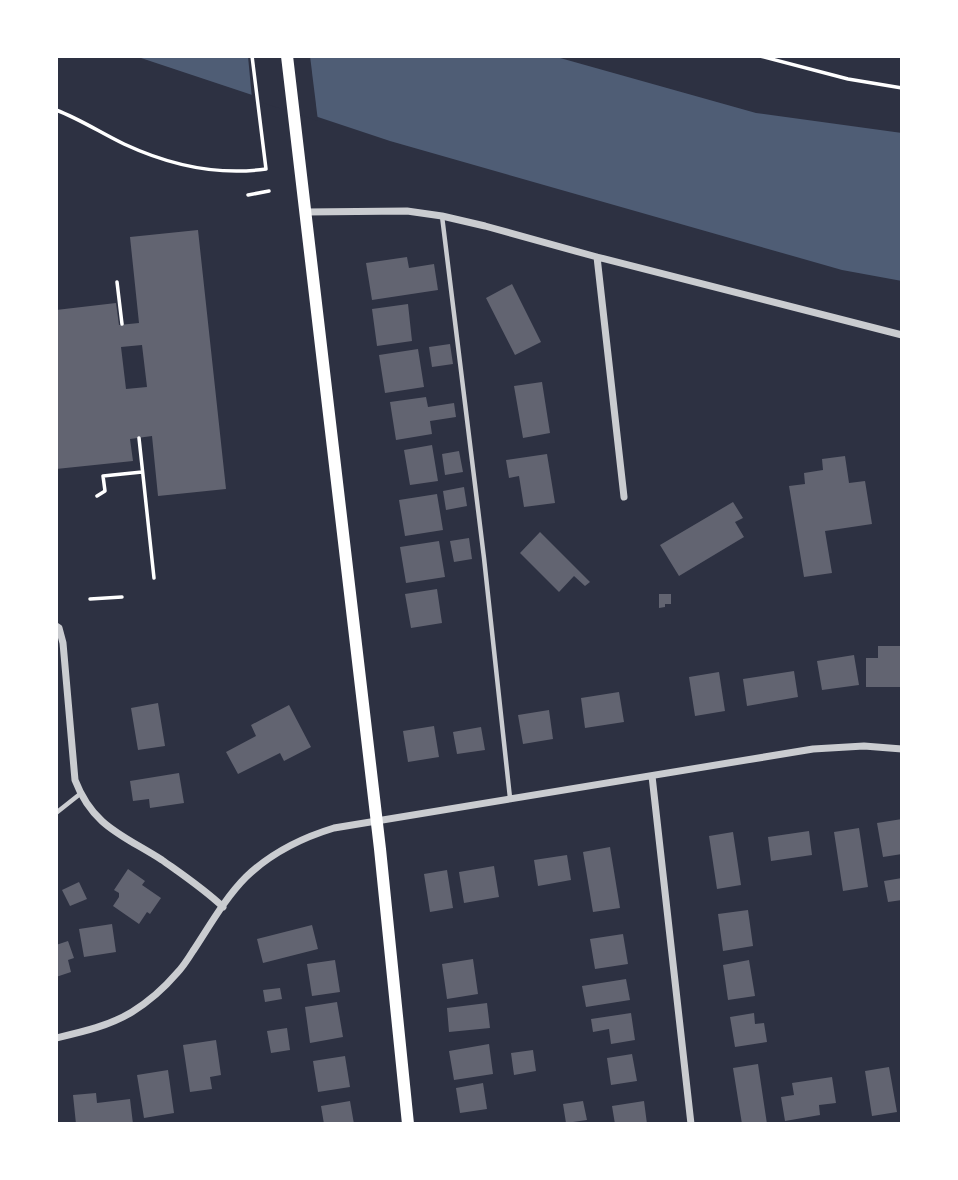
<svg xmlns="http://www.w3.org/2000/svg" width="958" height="1180" font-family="'Varela Round',sans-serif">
<rect width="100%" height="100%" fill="#2d3142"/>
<path fill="#4f5d75" d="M135,56H553L756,113L902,133V281L842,270L390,141Z"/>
<path fill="#2d3142" d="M248,56H310L318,121L252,99Z"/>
<path fill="#626471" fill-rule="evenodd" d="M198,230L226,489L158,496L152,436L130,439L133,461L56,469V310L116,303L119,325L139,323L130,237ZM142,345L147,387L126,389L121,347Z
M407,257L409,268L434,264L438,290L372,300L366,263Z
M512,284L541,342L515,355L486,298Z
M408,304L412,341L377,346L372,309Z
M450,344L453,364L432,367L429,347Z
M418,349L424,387L385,393L379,355Z
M542,382L550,433L523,438L514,386Z
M426,397L428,407L454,403L456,417L430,421L432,434L396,440L390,402Z
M432,445L438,481L410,485L404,450Z
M459,451L463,472L445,475L442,454Z
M547,454L555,503L524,507L519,476L509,478L506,460Z
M845,456L849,483L865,481L872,524L825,531L832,573L804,577L789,486L805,484L804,473L823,470L822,459Z
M464,487L467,506L446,510L443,491Z
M437,494L443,530L405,536L399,500Z
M733,502L743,518L735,522L744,537L679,576L660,545Z
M540,532L590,582L585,586L574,576L559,592L520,553Z
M469,538L472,559L454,562L450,541Z
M439,541L445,577L406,583L400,547Z
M437,589L442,623L411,628L405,594Z
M659,594H671V604H665V607L659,608Z
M878,646H901L902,687H866V658H878Z
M854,655L859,685L822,690L817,661Z
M794,671L798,697L747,706L743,679Z
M719,672L725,711L695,716L689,677Z
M619,692L624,722L585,728L581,698Z
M158,703L165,746L138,750L131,708Z
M289,705L311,747L284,761L280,753L238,774L226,752L256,736L251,725Z
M549,710L553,739L523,744L518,715Z
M434,726L439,757L408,762L403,731Z
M481,727L485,750L457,754L453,732Z
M179,773L184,803L150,808L149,799L133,801L130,781Z
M902,819V854L883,857L877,823Z
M859,828L868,887L843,891L834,832Z
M809,831L812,855L771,861L768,837Z
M733,832L741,885L717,889L709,836Z
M610,847L620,908L593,912L583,852Z
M567,855L571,880L538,886L534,860Z
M494,866L499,897L464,903L459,872Z
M128,869L145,881L142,885L161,898L150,914L147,912L139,924L113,906L119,897V893L114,890Z
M447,870L453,908L430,912L424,874Z
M902,878V900L888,902L884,881Z
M79,882L87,899L70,906L62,890Z
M748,910L753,946L723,951L718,914Z
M112,924L116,952L84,957L79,929Z
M312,925L318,949L263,963L257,939Z
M623,934L628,964L595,969L590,939Z
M68,941L74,958L68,960L71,972L56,977V945Z
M473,959L478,994L447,999L442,964Z
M335,960L340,992L312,996L307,964Z
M749,960L755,996L728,1000L723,965Z
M626,979L630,1000L586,1007L582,986Z
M280,988L282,999L265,1002L263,990Z
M337,1002L343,1037L310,1043L305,1007Z
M487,1003L490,1028L449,1032L447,1008Z
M631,1013L635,1040L611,1044L609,1029L593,1032L591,1019Z
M754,1013L755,1024L764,1023L767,1042L735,1047L730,1017Z
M287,1028L290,1050L271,1053L267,1031Z
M216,1040L221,1075L210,1077L212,1089L190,1092L183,1045Z
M489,1044L493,1074L454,1080L449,1051Z
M533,1050L536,1071L514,1075L511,1053Z
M632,1054L637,1081L611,1085L607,1058Z
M345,1056L350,1087L318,1092L313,1061Z
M758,1064L767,1124H742L733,1068Z
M889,1067L897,1112L872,1116L865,1071Z
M168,1070L174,1113L144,1118L137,1075Z
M832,1077L836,1103L819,1105L820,1115L785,1121L781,1097L794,1095L792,1083Z
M483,1083L487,1109L460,1113L456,1088Z
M96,1093L97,1103L130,1099L133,1124H76L73,1095Z
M350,1101L354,1124H324L321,1106Z
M583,1101L587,1120L566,1123L563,1104Z
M644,1101L647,1124H615L612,1106Z"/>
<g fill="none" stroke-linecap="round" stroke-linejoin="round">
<path stroke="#fff" stroke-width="3.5" d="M760,56L848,79L902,88
M56,110C80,119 101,133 124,144C167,164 217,176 266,169L252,56
M248,195L269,191
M117,282L122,324
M139,438L154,578
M97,496L105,491L103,476L142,472
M90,599L122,597"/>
<path stroke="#caccd0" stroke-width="4.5" d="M442,216L484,558L510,798
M56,813L80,794"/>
<path stroke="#caccd0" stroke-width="7" d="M306,212L407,211L442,216L485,226L597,257L902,335
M597,257L624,497
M56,626L59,628L63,643L75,780C93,827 123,835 162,860C183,875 204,889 223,907
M652,776L691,1124
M56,1038C82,1032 109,1026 132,1012C148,1002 165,987 177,973C183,967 188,959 193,951C209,927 225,898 246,877C272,852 301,838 334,828L813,749L864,746L902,749"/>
<path stroke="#fff" stroke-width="12" d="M287,56L380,849L408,1124"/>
</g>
<rect width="958" height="1180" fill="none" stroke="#ffffff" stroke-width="116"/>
</svg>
